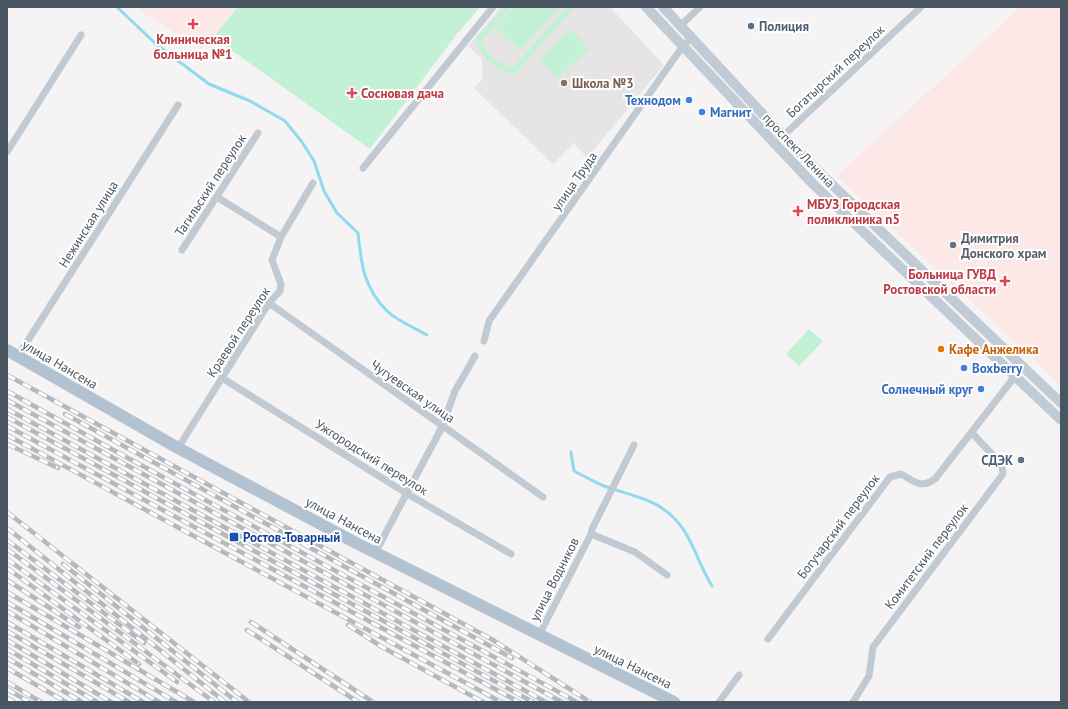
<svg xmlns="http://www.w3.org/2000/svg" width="1068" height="709" font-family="'PT Sans',sans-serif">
<rect width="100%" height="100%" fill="#f5f3f3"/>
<path fill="#e6e4e5" d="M501,7H610L664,65L587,158L574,143L553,164L474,88L483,78L482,59L468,46Z"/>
<path fill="#fce8e6" d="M140,7H238L202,49L142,12Z
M1021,7H1061V385L836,176Z"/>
<path fill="#c3f1d5" d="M238,7H480L457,34L370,149L213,37Z
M504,7H512L481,41L493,59L512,68L567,7H575L514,75C494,69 483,59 475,40Z
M514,7H559L560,8L520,50L495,28Z
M571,29L589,49L557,78L539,58Z
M809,329L823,341L799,366L786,354Z"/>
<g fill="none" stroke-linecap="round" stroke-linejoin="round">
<path stroke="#90daee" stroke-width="3" d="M117,7L157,45L209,84L250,101L285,121L302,142L314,161L324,191L337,213L358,233C361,264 364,289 388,312C398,321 415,328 427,335
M571,452L574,471C584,476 594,482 604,486C628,495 654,498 673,517C692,535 698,564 712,586"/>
<path stroke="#c1cad2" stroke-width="7" d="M680,26L700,7
M783,136L921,7
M7,152L81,35
M363,168L493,7
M217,197L281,237
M182,250L258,133
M269,303L543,497
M484,341L489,321L683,46L691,38
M18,356L178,105
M222,378L406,493L511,554
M178,448L269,303L280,291L281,284L272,260L281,237L313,183
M591,534L635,552L667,575
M375,553L442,427L455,391L475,356
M539,635L591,534L592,529L634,445
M768,639L890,477L901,474C915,482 920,489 935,479L1016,375
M719,702L739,675
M853,702L869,676L873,647L1003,474L1002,465L972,433"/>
<path stroke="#c1cbd6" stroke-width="10" d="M646,7L813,184L1061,420
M663,7L783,136L822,175L1061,403"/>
<path stroke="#b3c2d1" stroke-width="12" d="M7,350L178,448L358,544L674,702"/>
<defs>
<path id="rail" d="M7,375L493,640L590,702
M7,391L117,452L577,702
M7,400L562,702
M7,409L546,702
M65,414L512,658
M7,417L533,702
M7,426L519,702
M7,435L501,702
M7,444L58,468
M7,512L249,702
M7,528L225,702
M7,540L144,643
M7,549L214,702
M7,559L177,682
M63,564L237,702
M7,568L139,664
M7,580L79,627
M7,592L194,702
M7,602L176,702
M7,611L159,702
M7,622L143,702
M251,622L373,702
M348,625L382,647L483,702
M247,630L358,702
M7,631L129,702
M7,640L111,702
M7,649L97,702
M7,658L82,702
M7,668L66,702
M7,682L41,702
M7,689L29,702
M7,698L14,702"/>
</defs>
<use href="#rail" stroke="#b5b8bd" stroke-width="4.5"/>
<use href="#rail" stroke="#fff" stroke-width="3" stroke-dasharray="9" stroke-linecap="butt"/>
</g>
<g fill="#e0444e" stroke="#fff" stroke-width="1.5">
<path d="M191 18h4v4h4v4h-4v4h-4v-4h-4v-4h4z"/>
<path d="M350 87h4v4h4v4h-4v4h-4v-4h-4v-4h4z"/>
<path d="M796 205h4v4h4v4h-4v4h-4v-4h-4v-4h4z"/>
<path d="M1003 275h4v4h4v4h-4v4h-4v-4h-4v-4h4z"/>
</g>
<g fill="#5c6f8a" stroke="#fff" stroke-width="1.5">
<circle cx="751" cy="26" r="4"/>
<circle cx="1021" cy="460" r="4"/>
</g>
<circle fill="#8d6e63" stroke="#fff" stroke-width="1.5" cx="564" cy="83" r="4"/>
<g fill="#3f7fe0" stroke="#fff" stroke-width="1.5">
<circle cx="689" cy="100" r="4"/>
<circle cx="702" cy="112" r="4"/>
<circle cx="964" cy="368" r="4"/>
<circle cx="981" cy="389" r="4"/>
</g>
<circle fill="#6b7280" stroke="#fff" stroke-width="1.5" cx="953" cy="245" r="4"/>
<circle fill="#e8710a" stroke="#fff" stroke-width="1.5" cx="941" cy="349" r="4"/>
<rect fill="#1a4fb4" stroke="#fff" stroke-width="1.5" x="229" y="532" width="10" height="10" rx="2"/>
<g text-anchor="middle" stroke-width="4" stroke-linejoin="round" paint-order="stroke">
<g font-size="13" font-weight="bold" fill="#4e5e75" stroke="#fff" text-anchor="start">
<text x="759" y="31">Полиция</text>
<text x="1013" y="465" text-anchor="end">СДЭК</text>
</g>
<g font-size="13" font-weight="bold" fill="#be3a42" stroke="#fff" text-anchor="start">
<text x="193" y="44" text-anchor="middle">Клиническая<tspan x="193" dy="15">больница №1</tspan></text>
<text x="361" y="98">Сосновая дача</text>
<text x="807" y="209">МБУЗ Городская<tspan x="807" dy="15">поликлиника n5</tspan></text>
<text x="996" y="279" text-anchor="end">Больница ГУВД<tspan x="996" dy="15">Ростовской области</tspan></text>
</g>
<g font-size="13" fill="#4a5661" stroke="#fff">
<text transform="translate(835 71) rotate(-43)" y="5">Богатырский переулок</text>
<text transform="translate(799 150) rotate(46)" y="5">проспект Ленина</text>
<text transform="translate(574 181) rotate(-55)" y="5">улица Труда</text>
<text transform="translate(210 185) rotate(-57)" y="5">Тагильский переулок</text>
<text transform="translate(88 224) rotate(-58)" y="5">Нежинская улица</text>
<text transform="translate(238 332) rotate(-57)" y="5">Краевой переулок</text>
<text transform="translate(60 364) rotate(30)" y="5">улица Нансена</text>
<text transform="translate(413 391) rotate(35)" y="5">Чугуевская улица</text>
<text transform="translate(372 457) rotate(32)" y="5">Ужгородский переулок</text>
<text transform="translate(344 520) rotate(28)" y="5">улица Нансена</text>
<text transform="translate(838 526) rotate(-53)" y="5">Богучарский переулок</text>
<text transform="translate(926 556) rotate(-53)" y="5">Комитетский переулок</text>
<text transform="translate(554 579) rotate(-63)" y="5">улица Водников</text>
<text transform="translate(633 666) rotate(26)" y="5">улица Нансена</text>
</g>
<g font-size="13" font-weight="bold" fill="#785e54" stroke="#fff" text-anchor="start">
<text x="572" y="88">Школа №3</text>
</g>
<g font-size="13" font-weight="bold" fill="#366cbe" stroke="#fff" text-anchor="end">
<text x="681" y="105">Технодом</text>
<text x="710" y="117" text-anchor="start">Магнит</text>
<text x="972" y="373" text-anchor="start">Boxberry</text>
<text x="973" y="394">Солнечный круг</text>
</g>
<g font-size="13" font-weight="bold" fill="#5b616d" stroke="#fff" text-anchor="start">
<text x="961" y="243">Димитрия<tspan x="961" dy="15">Донского храм</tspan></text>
</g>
<g font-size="13" font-weight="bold" fill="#c56008" stroke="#fff" text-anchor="start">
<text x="949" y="354">Кафе Анжелика</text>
</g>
<g font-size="13" font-weight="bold" fill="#164399" stroke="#fff" text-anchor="start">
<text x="243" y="542">Ростов-Товарный</text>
</g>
</g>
<rect width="1068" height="709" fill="none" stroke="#4a5661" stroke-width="16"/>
</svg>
